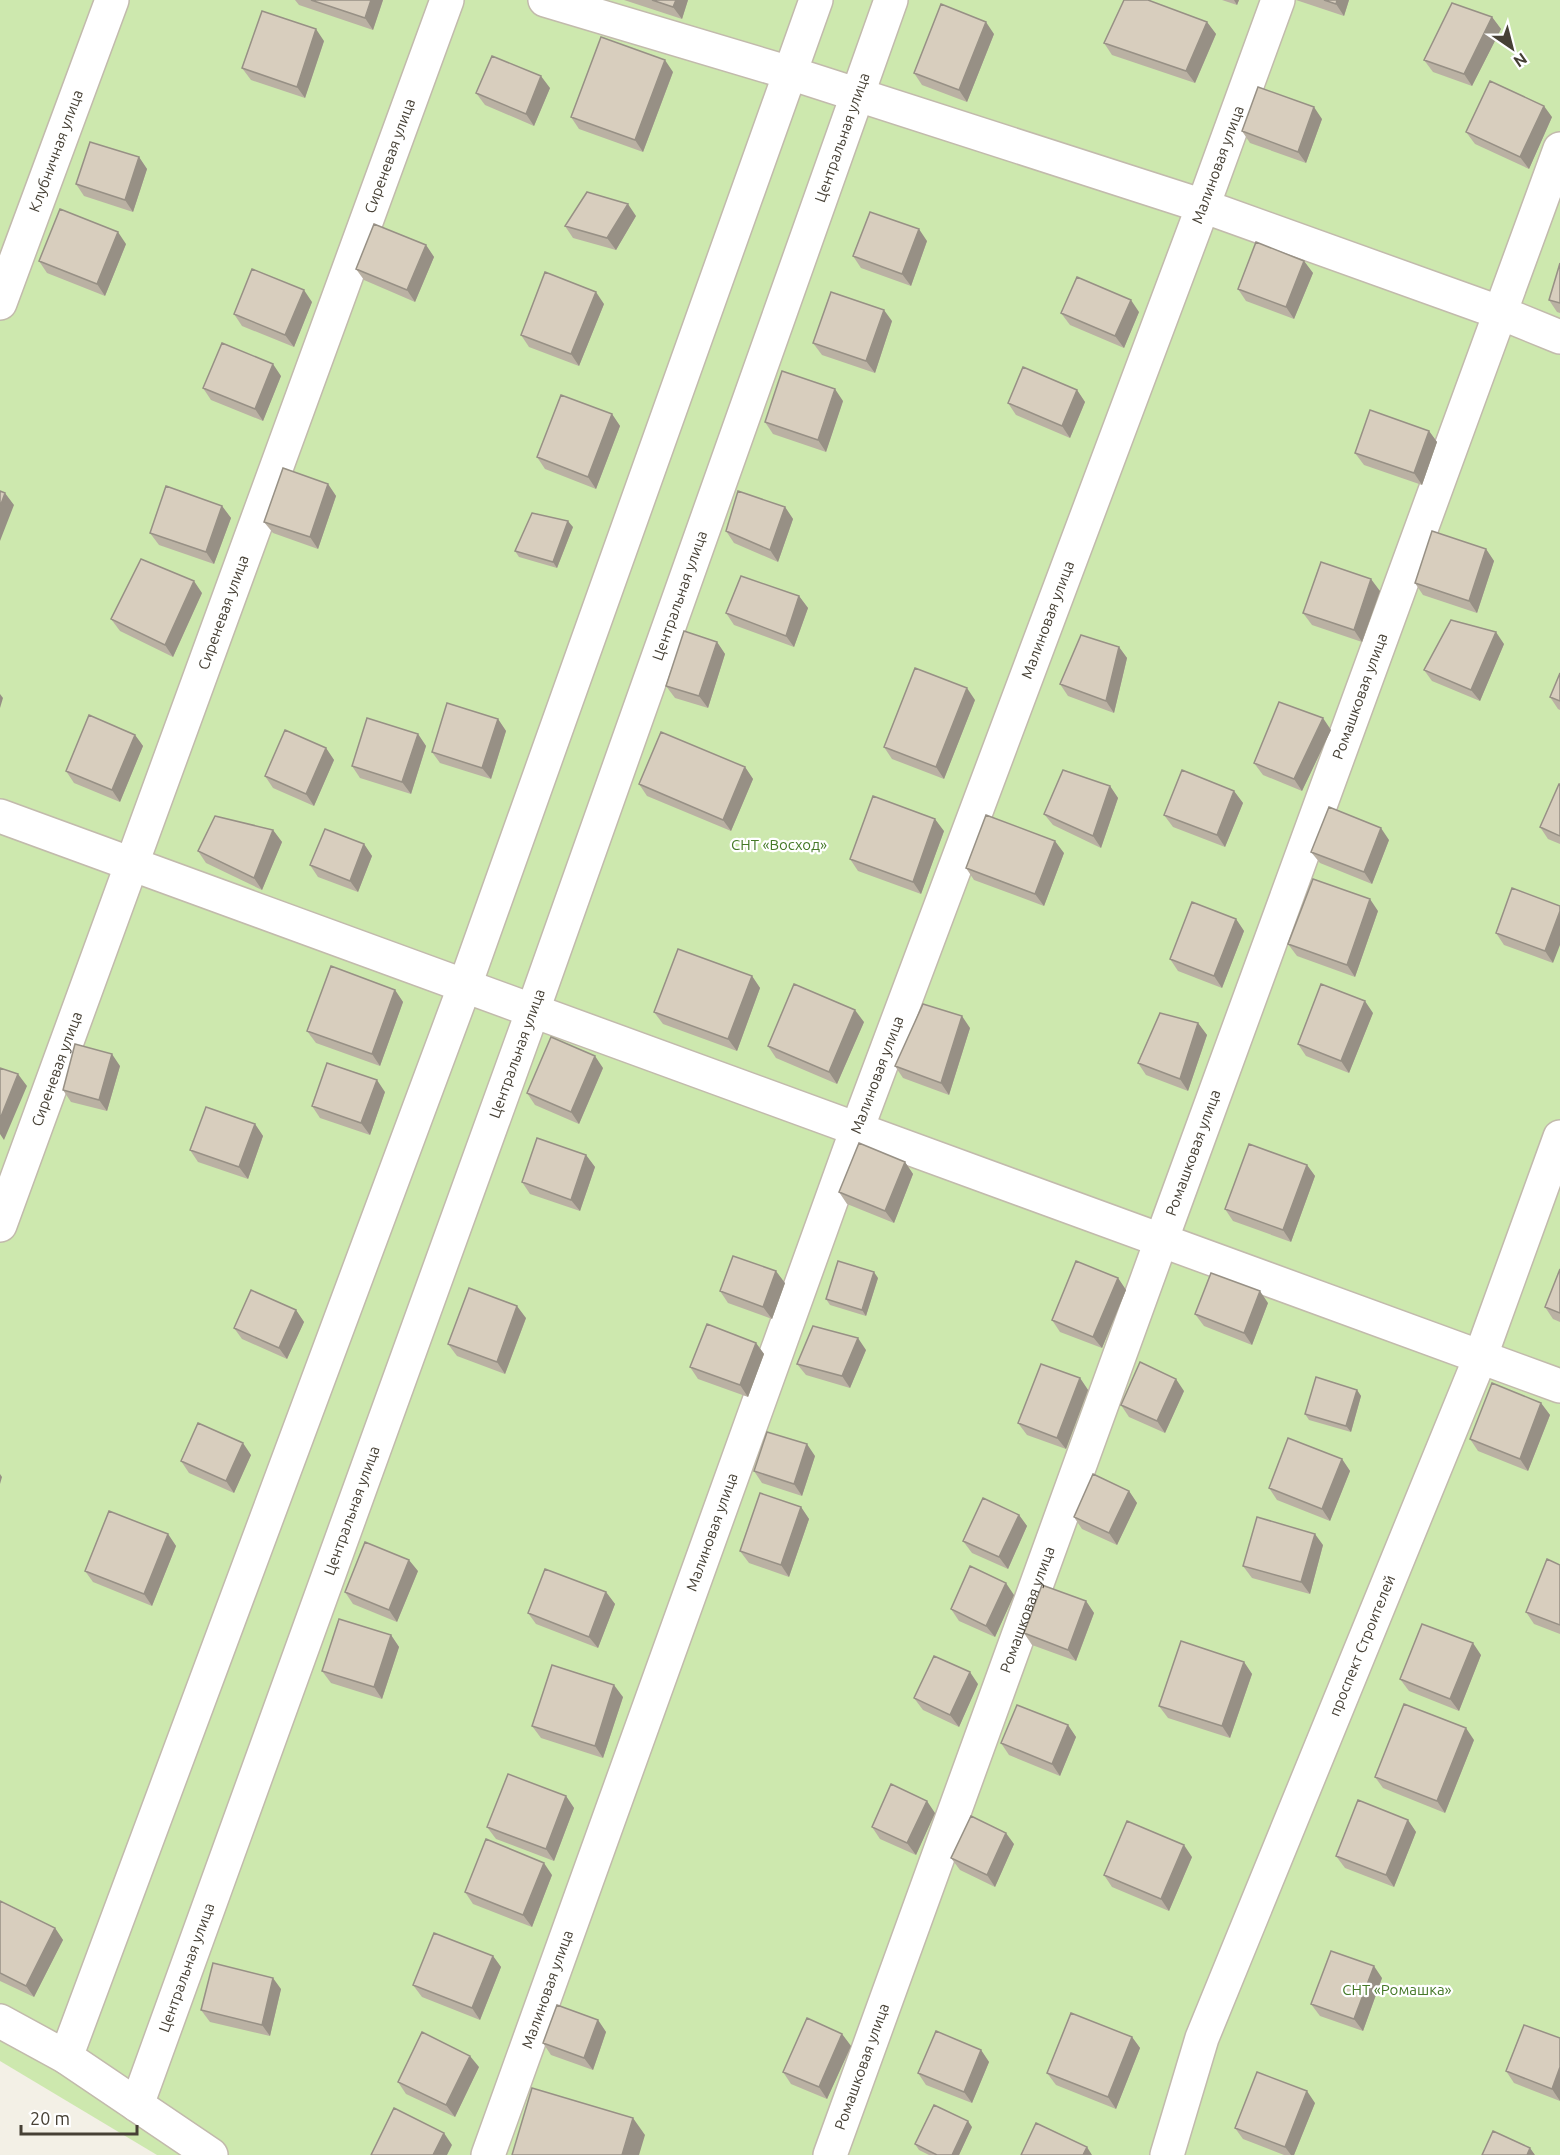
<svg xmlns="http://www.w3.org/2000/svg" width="1560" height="2155" font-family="Ubuntu,sans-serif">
<rect width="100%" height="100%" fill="#f3f0e6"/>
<path fill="#cde8ae" d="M0,0H1560V2155H157L0,2061Z"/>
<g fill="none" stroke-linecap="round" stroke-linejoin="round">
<defs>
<g id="minor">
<path d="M545,0L790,73L1203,206L1501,313L1560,337"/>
<path id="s1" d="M0,303L112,0"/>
<path d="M0,816L1560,1386"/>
<path id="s2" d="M0,1225L447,0"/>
<path d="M0,2021L66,2057L211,2155"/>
<path d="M66,2057L465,985L816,0"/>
<path id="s3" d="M137,2105L533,1010L891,0"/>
<path id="s4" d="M488,2155L857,1129L1203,206L1278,0"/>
<path id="s5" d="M830,2155L1161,1241L1560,149"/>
<path id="s6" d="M1167,2155L1202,2038L1480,1358L1560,1137"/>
</g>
</defs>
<use href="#minor" stroke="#c2baac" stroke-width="36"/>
<use href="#minor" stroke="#fff" stroke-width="33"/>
</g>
<path fill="#bab1a3" d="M295,0H383L373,30L299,5Z
M624,0H688L682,19Z
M1222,0H1239L1237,5Z
M1296,0H1349L1344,16Z
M1492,17L1501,29L1472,86L1433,72L1424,60Z
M1207,22L1216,34L1195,83L1112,55L1104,43Z
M994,34L967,102L922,85L914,73Z
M324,41L305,98L251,80L242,68Z
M673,72L643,152L579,129L571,117Z
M550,88L534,126L485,105L476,93Z
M1552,117L1529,169L1475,144L1466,132Z
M1322,119L1306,163L1250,143L1242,131Z
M139,157L147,169L133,212L84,196L76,184Z
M636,216L616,250L573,238L565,226Z
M927,241L911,286L861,268L853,256Z
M126,244L105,296L47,273L39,261Z
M426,245L434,257L415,302L364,280L356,269Z
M1304,261L1313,273L1294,319L1246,301L1238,289Z
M1560,263V313L1557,312L1549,300Z
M312,302L294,347L242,326L234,314Z
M604,304L579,366L529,347L521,335Z
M1139,312L1124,348L1070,325L1061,313Z
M892,321L875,373L822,355L813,343Z
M281,376L263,421L211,400L203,388Z
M1077,390L1085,402L1070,438L1016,415L1008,403Z
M843,401L826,452L773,434L765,422Z
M612,414L620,426L596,489L545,469L537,457Z
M1429,431L1437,442L1422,485L1364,465L1355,453Z
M328,484L336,496L318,549L273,533L264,522Z
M222,506L231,518L214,564L159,545L150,533Z
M785,507L793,519L778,562L734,543L726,531Z
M573,527L557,568L519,557L515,551Z
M1486,549L1494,561L1477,613L1423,595L1415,583Z
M1380,591L1362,642L1312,625L1303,613Z
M202,593L173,657L120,631L111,619Z
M799,596L808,608L794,647L734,625L726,613Z
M717,642L725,654L708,708L675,698L666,686Z
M1504,644L1480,701L1432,681L1424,670Z
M1119,647L1127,658L1114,713L1068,696L1060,684Z
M1560,673V710L1558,709L1550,697Z
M975,700L944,779L892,759L884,747Z
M498,719L506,731L491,779L440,763L432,752Z
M1331,730L1302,791L1263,775L1254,763Z
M418,734L426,746L411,794L360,778L352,766Z
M135,735L143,746L120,802L74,783L66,771Z
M326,748L334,760L314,806L273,788L265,776Z
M745,767L753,779L731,831L647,796L639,784Z
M1560,784V844L1548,839L1540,827Z
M1110,786L1118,798L1101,848L1053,825L1044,814Z
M1234,791L1243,803L1225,847L1173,827L1164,815Z
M273,830L282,842L262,890L206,863L198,851Z
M944,831L921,894L858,871L850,859Z
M1389,840L1372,884L1320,863L1311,852Z
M364,844L372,856L358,892L318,877L310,865Z
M1064,853L1044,906L974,880L966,868Z
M1512,888L1553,963L1504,945L1496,933Z
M1378,911L1355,977L1297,956L1288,944Z
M1236,919L1244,931L1222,988L1178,971L1170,959Z
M752,976L760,988L737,1051L663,1024L654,1012Z
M395,990L403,1002L380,1066L316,1043L307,1031Z
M1373,1013L1349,1073L1306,1056L1298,1044Z
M864,1022L837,1084L776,1058L768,1046Z
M1198,1023L1207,1035L1188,1091L1146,1075L1138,1063Z
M970,1028L949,1095L903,1078L895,1066Z
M120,1066L107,1111L71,1102L63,1090Z
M603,1068L579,1124L535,1105L527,1093Z
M385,1092L370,1135L320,1118L312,1106Z
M255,1124L263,1136L248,1179L198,1162L190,1150Z
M586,1155L595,1167L580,1211L530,1194L522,1182Z
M905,1162L913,1174L894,1223L847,1204L839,1192Z
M1307,1165L1315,1176L1291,1242L1233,1221L1225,1209Z
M1560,1269V1322L1553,1319L1545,1307Z
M878,1278L866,1316L830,1305L826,1299Z
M1118,1278L1126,1290L1102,1348L1060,1332L1052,1320Z
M785,1283L772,1319L728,1303L720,1291Z
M1268,1303L1252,1345L1204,1326L1195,1314Z
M296,1310L304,1322L287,1359L242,1339L234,1328Z
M526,1318L505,1374L457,1356L448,1344Z
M756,1343L764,1354L748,1397L698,1379L690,1367Z
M866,1350L850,1388L806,1375L797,1364Z
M1080,1378L1088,1390L1066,1449L1027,1435L1018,1423Z
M1357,1390L1361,1396L1351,1432L1309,1420L1305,1414Z
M1184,1391L1165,1433L1129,1417L1121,1405Z
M1541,1403L1550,1415L1528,1471L1478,1451L1470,1439Z
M251,1455L234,1493L189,1473L181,1461Z
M815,1456L802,1496L762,1483L754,1471Z
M1342,1459L1350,1471L1330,1521L1277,1500L1269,1488Z
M1129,1491L1137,1503L1117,1545L1082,1529L1074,1517Z
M801,1507L809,1519L789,1577L749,1563L740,1551Z
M1019,1515L1027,1526L1008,1569L972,1553L963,1541Z
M168,1534L176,1546L152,1606L93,1582L85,1571Z
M1323,1545L1310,1594L1252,1578L1243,1566Z
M1560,1565V1634L1534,1624L1526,1612Z
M418,1571L397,1622L353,1604L345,1592Z
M606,1592L615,1604L598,1648L536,1624L528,1613Z
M1014,1595L995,1637L959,1621L951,1609Z
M1086,1601L1094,1613L1076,1661L1032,1645L1024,1633Z
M391,1635L399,1647L382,1699L331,1683L322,1671Z
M1481,1655L1459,1711L1409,1691L1400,1679Z
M1244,1662L1252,1674L1230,1738L1168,1718L1159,1706Z
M978,1684L959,1727L923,1710L914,1698Z
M623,1697L603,1758L541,1738L532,1726Z
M1068,1725L1076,1737L1060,1776L1009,1755L1001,1743Z
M1474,1740L1445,1813L1383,1788L1375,1777Z
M566,1796L574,1808L554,1861L496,1839L487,1827Z
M935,1813L916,1855L880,1839L872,1827Z
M1408,1820L1416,1832L1394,1887L1345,1868L1336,1856Z
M1014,1844L995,1887L960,1870L951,1858Z
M1192,1857L1169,1911L1112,1887L1104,1875Z
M552,1875L532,1927L473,1904L465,1892Z
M0,1901L55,1928L63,1940L34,1997L0,1981Z
M493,1956L501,1967L480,2020L422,1997L413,1985Z
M1382,1978L1363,2031L1320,2016L1311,2004Z
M281,1989L270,2036L210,2022L201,2010Z
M598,2020L606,2032L593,2070L551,2055L543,2043Z
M1524,2025L1560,2101L1514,2083L1506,2071Z
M842,2034L851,2046L827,2099L791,2084L783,2072Z
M1132,2037L1140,2048L1116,2109L1056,2085L1047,2073Z
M981,2050L989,2062L972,2103L926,2085L918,2073Z
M479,2067L455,2117L406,2094L398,2082Z
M1315,2103L1294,2155H1284L1243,2139L1235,2128Z
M972,2127L959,2155H929L919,2150L915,2144Z"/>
<path fill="#979085" d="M371,0H383L373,30L365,18Z
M676,0H688L682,19L673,7Z
M1234,0H1239L1237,5Z
M1337,0H1349L1344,16L1336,4Z
M1492,17L1501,29L1472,86L1464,74Z
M986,22L994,34L967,102L959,90Z
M1207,22L1216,34L1195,83L1186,71Z
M316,29L324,41L305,98L297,87Z
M665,60L673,72L643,152L635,140Z
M541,76L550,88L534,126L526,114Z
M1544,106L1552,117L1529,169L1520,157Z
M1314,107L1322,119L1306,163L1298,152Z
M139,157L147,169L133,212L125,200Z
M628,204L636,216L616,250L607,238Z
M919,229L927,241L911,286L902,274Z
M118,232L126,244L105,296L97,284Z
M426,245L434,257L415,302L407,290Z
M1304,261L1313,273L1294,319L1286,307Z
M304,290L312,302L294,347L285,335Z
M596,292L604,304L579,366L571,354Z
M1131,300L1139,312L1124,348L1115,336Z
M884,310L892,321L875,373L866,361Z
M273,364L281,376L263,421L255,409Z
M835,389L843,401L826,452L818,440Z
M1077,390L1085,402L1070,438L1062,426Z
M612,414L620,426L596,489L588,477Z
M1429,431L1437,442L1422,485L1414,473Z
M328,484L336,496L318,549L310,537Z
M5,493L14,505L0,541V507Z
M222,506L231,518L214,564L206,552Z
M785,507L793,519L778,562L770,550Z
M568,521L573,527L557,568L553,562Z
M1486,549L1494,561L1477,613L1469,601Z
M1371,579L1380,591L1362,642L1354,630Z
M194,581L202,593L173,657L165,645Z
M799,596L808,608L794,647L786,636Z
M1496,632L1504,644L1480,701L1471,690Z
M717,642L725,654L708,708L699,696Z
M1119,647L1127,658L1114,713L1106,701Z
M967,688L975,700L944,779L936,767Z
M0,694L3,698L0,708Z
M1323,718L1331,730L1302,791L1294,779Z
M498,719L506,731L491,779L482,768Z
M418,734L426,746L411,794L402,782Z
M135,735L143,746L120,802L112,790Z
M326,748L334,760L314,806L306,794Z
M745,767L753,779L731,831L723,820Z
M1110,786L1118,798L1101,848L1093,836Z
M1234,791L1243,803L1225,847L1217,835Z
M935,819L944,831L921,894L913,882Z
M1381,828L1389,840L1372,884L1364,872Z
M273,830L282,842L262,890L254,878Z
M1055,841L1064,853L1044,906L1035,894Z
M364,844L372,856L358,892L350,881Z
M1370,899L1378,911L1355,977L1347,965Z
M1560,911V945L1553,963L1545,951Z
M1236,919L1244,931L1222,988L1214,976Z
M752,976L760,988L737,1051L728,1039Z
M395,990L403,1002L380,1066L372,1054Z
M1365,1001L1373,1013L1349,1073L1341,1061Z
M855,1010L864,1022L837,1084L829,1072Z
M962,1016L970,1028L949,1095L941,1083Z
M1198,1023L1207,1035L1188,1091L1180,1079Z
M112,1054L120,1066L107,1111L99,1100Z
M595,1056L603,1068L579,1124L571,1112Z
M18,1074L27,1086L4,1140L0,1134V1119Z
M377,1080L385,1092L370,1135L361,1123Z
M255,1124L263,1136L248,1179L239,1167Z
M586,1155L595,1167L580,1211L571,1200Z
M905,1162L913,1174L894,1223L885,1211Z
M1307,1165L1315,1176L1291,1242L1283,1230Z
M776,1271L785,1283L772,1319L763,1307Z
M874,1272L878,1278L866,1316L862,1310Z
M1118,1278L1126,1290L1102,1348L1093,1337Z
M1260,1291L1268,1303L1252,1345L1244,1333Z
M517,1306L526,1318L505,1374L497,1362Z
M296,1310L304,1322L287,1359L279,1348Z
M858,1338L866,1350L850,1388L842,1376Z
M756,1343L764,1354L748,1397L740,1385Z
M1080,1378L1088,1390L1066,1449L1057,1438Z
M1176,1379L1184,1391L1165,1433L1157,1421Z
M1357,1390L1361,1396L1351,1432L1346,1426Z
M1541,1403L1550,1415L1528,1471L1520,1459Z
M243,1443L251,1455L234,1493L226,1481Z
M807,1444L815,1456L802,1496L794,1484Z
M1342,1459L1350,1471L1330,1521L1322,1509Z
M0,1474L2,1477L0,1484Z
M1129,1491L1137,1503L1117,1545L1109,1533Z
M801,1507L809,1519L789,1577L781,1565Z
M1019,1515L1027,1526L1008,1569L999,1557Z
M168,1534L176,1546L152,1606L144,1594Z
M1315,1534L1323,1545L1310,1594L1301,1582Z
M409,1560L418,1571L397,1622L389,1610Z
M1006,1583L1014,1595L995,1637L986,1626Z
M606,1592L615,1604L598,1648L589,1637Z
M1086,1601L1094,1613L1076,1661L1068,1650Z
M391,1635L399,1647L382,1699L374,1687Z
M1473,1643L1481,1655L1459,1711L1450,1699Z
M1244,1662L1252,1674L1230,1738L1222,1726Z
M970,1672L978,1684L959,1727L950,1715Z
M614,1685L623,1697L603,1758L595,1746Z
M1068,1725L1076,1737L1060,1776L1052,1764Z
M1466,1728L1474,1740L1445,1813L1437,1801Z
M566,1796L574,1808L554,1861L546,1849Z
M927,1801L935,1813L916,1855L907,1843Z
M1408,1820L1416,1832L1394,1887L1386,1875Z
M1006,1833L1014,1844L995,1887L987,1875Z
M1184,1845L1192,1857L1169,1911L1161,1899Z
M544,1863L552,1875L532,1927L523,1915Z
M55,1928L63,1940L34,1997L26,1986Z
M493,1956L501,1967L480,2020L472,2008Z
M1374,1966L1382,1978L1363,2031L1354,2019Z
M273,1978L281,1989L270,2036L262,2025Z
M598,2020L606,2032L593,2070L584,2058Z
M842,2034L851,2046L827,2099L819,2087Z
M1132,2037L1140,2048L1116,2109L1108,2097Z
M981,2050L989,2062L972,2103L964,2092Z
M470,2056L479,2067L455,2117L446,2105Z
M1560,2067V2101L1552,2089Z
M1307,2091L1315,2103L1294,2155H1291L1285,2147Z
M633,2118L645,2135L639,2155H622Z
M968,2121L972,2127L959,2155H952Z
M444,2133L452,2145L447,2155H433Z
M1087,2147L1092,2155H1083Z
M1530,2148L1535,2155H1527Z"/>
<path fill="#d8cebe" stroke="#979085" stroke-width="1.5" d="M311,0H371L365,18Z
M652,0H676L673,7Z
M1124,0H1148L1207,22L1186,71L1104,43Z
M1324,0H1337L1336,4Z
M1452,3L1492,17L1464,74L1424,60Z
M941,4L986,22L959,90L914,73Z
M262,11L316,29L297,87L242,68Z
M601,37L665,60L635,140L571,117Z
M492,56L541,76L526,114L476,93Z
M1490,81L1544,106L1520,157L1466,132Z
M1258,87L1314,107L1298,152L1242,131Z
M90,142L139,157L125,200L76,184Z
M587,192L628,204L607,238L565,226Z
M60,209L118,232L97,284L39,261Z
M870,212L919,229L902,274L853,256Z
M374,224L426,245L407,290L356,269Z
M1256,242L1304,261L1286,307L1238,289Z
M1560,263V303L1549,300Z
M252,269L304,290L285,335L234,314Z
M545,272L596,292L571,354L521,335Z
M1077,277L1131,300L1115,336L1061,313Z
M831,292L884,310L866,361L813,343Z
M222,343L273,364L255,409L203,388Z
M1023,367L1077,390L1062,426L1008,403Z
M782,371L835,389L818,440L765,422Z
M561,395L612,414L588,477L537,457Z
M1370,410L1429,431L1414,473L1355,453Z
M283,468L328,484L310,537L264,522Z
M166,486L222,506L206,552L150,533Z
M0,491L5,493L0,507Z
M738,491L785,507L770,550L726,531Z
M532,513L568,521L553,562L515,551Z
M1432,531L1486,549L1469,601L1415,583Z
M141,559L194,581L165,645L111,619Z
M1321,562L1371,579L1354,630L1303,613Z
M741,576L799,596L786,636L726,613Z
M1451,620L1496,632L1471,690L1424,670Z
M684,631L717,642L699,696L666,686Z
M1081,635L1119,647L1106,701L1060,684Z
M915,668L967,688L936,767L884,747Z
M1560,673V701L1550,697Z
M1279,702L1323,718L1294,779L1254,763Z
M447,703L498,719L482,768L432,752Z
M89,715L135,735L112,790L66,771Z
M367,718L418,734L402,782L352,766Z
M285,730L326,748L306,794L265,776Z
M661,732L745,767L723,820L639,784Z
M1063,770L1110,786L1093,836L1044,814Z
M1182,770L1234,791L1217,835L1164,815Z
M1559,784H1560V836L1540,827Z
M873,796L935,819L913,882L850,859Z
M1329,807L1381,828L1364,872L1311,852Z
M986,815L1055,841L1035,894L966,868Z
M215,816L273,830L254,878L198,851Z
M325,829L364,844L350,881L310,865Z
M1313,879L1370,899L1347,965L1288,944Z
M1512,888L1560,906V911L1545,951L1496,933Z
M1192,902L1236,919L1214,976L1170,959Z
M678,949L752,976L728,1039L654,1012Z
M331,966L395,990L372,1054L307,1031Z
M794,984L855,1010L829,1072L768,1046Z
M1321,984L1365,1001L1341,1061L1298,1044Z
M923,1004L962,1016L941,1083L895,1066Z
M1160,1013L1198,1023L1180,1079L1138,1063Z
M551,1037L595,1056L571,1112L527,1093Z
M75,1044L112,1054L99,1100L63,1090Z
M327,1063L377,1080L361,1123L312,1106Z
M0,1068L18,1074L0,1119Z
M206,1107L255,1124L239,1167L190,1150Z
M537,1138L586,1155L571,1200L522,1182Z
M859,1143L905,1162L885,1211L839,1192Z
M1249,1144L1307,1165L1283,1230L1225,1209Z
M733,1256L776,1271L763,1307L720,1291Z
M838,1261L874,1272L862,1310L826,1299Z
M1076,1261L1118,1278L1093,1337L1052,1320Z
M1560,1269V1313L1545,1307Z
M1211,1273L1260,1291L1244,1333L1195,1314Z
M469,1288L517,1306L497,1362L448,1344Z
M251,1290L296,1310L279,1348L234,1328Z
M707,1324L756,1343L740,1385L690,1367Z
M813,1326L858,1338L842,1376L797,1364Z
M1140,1362L1176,1379L1157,1421L1121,1405Z
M1041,1364L1080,1378L1057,1438L1018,1423Z
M1316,1377L1357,1390L1346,1426L1305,1414Z
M1492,1383L1541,1403L1520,1459L1470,1439Z
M198,1423L243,1443L226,1481L181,1461Z
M767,1432L807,1444L794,1484L754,1471Z
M1288,1438L1342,1459L1322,1509L1269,1488Z
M1093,1474L1129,1491L1109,1533L1074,1517Z
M760,1493L801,1507L781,1565L740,1551Z
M983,1498L1019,1515L999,1557L963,1541Z
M109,1511L168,1534L144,1594L85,1571Z
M1257,1517L1315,1534L1301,1582L1243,1566Z
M365,1542L409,1560L389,1610L345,1592Z
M1547,1559L1560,1565V1625L1526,1612Z
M970,1566L1006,1583L986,1626L951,1609Z
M545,1569L606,1592L589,1637L528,1613Z
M1042,1585L1086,1601L1068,1650L1024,1633Z
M339,1619L391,1635L374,1687L322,1671Z
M1422,1624L1473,1643L1450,1699L1400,1679Z
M1181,1641L1244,1662L1222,1726L1159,1706Z
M934,1656L970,1672L950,1715L914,1698Z
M552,1665L614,1685L595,1746L532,1726Z
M1404,1704L1466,1728L1437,1801L1375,1777Z
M1017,1705L1068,1725L1052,1764L1001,1743Z
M508,1774L566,1796L546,1849L487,1827Z
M891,1784L927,1801L907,1843L872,1827Z
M1358,1800L1408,1820L1386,1875L1336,1856Z
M971,1816L1006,1833L987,1875L951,1858Z
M1127,1821L1184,1845L1161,1899L1104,1875Z
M486,1839L544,1863L523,1915L465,1892Z
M0,1901L55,1928L26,1986L0,1973Z
M434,1933L493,1956L472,2008L413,1985Z
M1331,1951L1374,1966L1354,2019L1311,2004Z
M213,1963L273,1978L262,2025L201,2010Z
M557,2005L598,2020L584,2058L543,2043Z
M1071,2013L1132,2037L1108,2097L1047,2073Z
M807,2018L842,2034L819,2087L783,2072Z
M1524,2025L1560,2038V2067L1552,2089L1506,2071Z
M936,2031L981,2050L964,2092L918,2073Z
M422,2032L470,2056L446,2105L398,2082Z
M1257,2072L1307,2091L1285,2147L1235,2128Z
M532,2088L633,2118L622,2155H512Z
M934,2105L968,2121L952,2155H937L915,2144Z
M394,2108L444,2133L433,2155H371Z
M1036,2123L1087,2147L1083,2155H1021Z
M1493,2131L1530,2148L1527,2155H1482Z"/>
<g text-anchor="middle" stroke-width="4.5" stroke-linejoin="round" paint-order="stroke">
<g font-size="15" fill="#464035" stroke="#fff">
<text dy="5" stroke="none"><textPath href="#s3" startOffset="2090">Центральная улица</textPath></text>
<text dy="5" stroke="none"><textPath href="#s1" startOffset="162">Клубничная улица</textPath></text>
<text dy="5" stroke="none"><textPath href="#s2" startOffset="1138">Сиреневая улица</textPath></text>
<text dy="5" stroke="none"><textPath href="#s4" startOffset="2120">Малиновая улица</textPath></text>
<text dy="5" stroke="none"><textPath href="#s3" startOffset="1604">Центральная улица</textPath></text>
<text dy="5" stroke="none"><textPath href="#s2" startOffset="652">Сиреневая улица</textPath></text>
<text dy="5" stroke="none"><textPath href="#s4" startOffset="1634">Малиновая улица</textPath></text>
<text dy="5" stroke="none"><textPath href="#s5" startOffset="1552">Ромашковая улица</textPath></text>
<text dy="5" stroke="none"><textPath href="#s3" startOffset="1118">Центральная улица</textPath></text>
<text dy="5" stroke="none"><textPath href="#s2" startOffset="166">Сиреневая улица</textPath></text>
<text dy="5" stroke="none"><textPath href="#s4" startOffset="1148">Малиновая улица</textPath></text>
<text dy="5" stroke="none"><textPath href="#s5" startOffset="1066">Ромашковая улица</textPath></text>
<text dy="5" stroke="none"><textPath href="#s3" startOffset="632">Центральная улица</textPath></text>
<text dy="5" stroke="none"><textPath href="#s4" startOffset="662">Малиновая улица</textPath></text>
<text dy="5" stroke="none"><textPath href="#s5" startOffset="580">Ромашковая улица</textPath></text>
<text dy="5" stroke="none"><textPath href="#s6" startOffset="546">проспект Строителей</textPath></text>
<text dy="5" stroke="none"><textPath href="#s3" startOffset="146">Центральная улица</textPath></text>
<text dy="5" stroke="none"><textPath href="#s4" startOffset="176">Малиновая улица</textPath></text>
<text dy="5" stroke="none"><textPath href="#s5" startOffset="94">Ромашковая улица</textPath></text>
</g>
<g font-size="15" fill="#457928" stroke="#fff">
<text x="779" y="850">СНТ «Восход»</text>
<text x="1397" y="1995">СНТ «Ромашка»</text>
</g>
</g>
<g transform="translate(1512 48) rotate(145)" stroke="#ffffff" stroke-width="4.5" paint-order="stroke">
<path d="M0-4.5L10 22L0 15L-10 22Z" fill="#464035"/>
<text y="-9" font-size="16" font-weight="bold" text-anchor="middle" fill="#464035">N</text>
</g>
<path d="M21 2125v9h116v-9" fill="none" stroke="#464035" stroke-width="3"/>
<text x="30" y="2125" font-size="18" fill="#464035" stroke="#ffffff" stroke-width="4.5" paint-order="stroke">20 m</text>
</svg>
